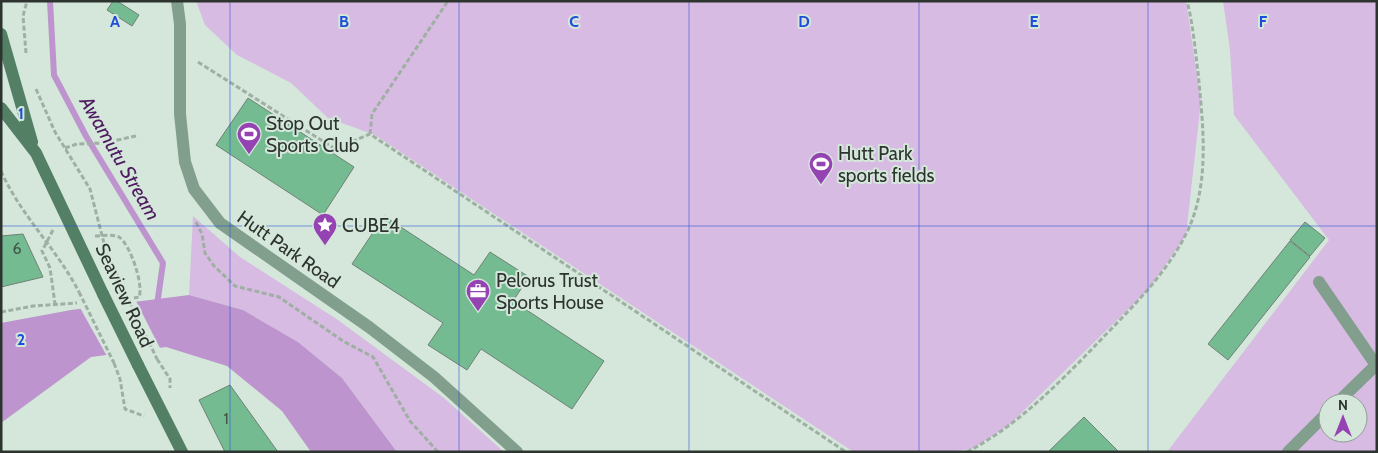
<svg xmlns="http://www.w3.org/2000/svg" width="1378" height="453" font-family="Cabin,sans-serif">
<rect width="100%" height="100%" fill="#d4e7da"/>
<path fill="#d8bbe3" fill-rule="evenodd" d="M196,1H1186L1201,101L1186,235L1149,289L1009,425L972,449L945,452L852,451L375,135L328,118L291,83L237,55L205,25Z
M1223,1H1377V452H1167L1329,240L1234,115L1230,50ZM1328,403H1358V433H1328Z
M193,216L240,257L338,320L444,398L504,452H397L342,378L298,342L243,310L189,295Z"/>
<path fill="#bd94cd" d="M189,295L243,310L298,342L342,378L397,452H311L282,411L227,366L166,347L91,357L1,423V323L71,310Z"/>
<path fill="#d4e7da" d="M135,299L161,350L108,358L79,306Z"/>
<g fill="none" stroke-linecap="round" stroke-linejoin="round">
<path stroke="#bd94cd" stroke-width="6" d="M50,1L54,75L86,136L163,263L157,305"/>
</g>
<path fill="#74bb92" stroke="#708176" d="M113,1H117L139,15L132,26L107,10Z
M248,98L354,167L323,215L216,145Z
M384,216L474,275L490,252L529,277L513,301L604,361L572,409L481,349L467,370L428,345L443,323L352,264Z
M1305,222L1325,238L1310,256L1290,240Z
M23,234L43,277L1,287V236Z
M1290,241L1310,257L1228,360L1208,344Z
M230,385L278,452H225L199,400Z
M1084,417L1119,452H1048Z"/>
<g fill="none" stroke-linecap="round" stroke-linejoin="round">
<path stroke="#a0afa4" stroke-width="3" stroke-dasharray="5 2.5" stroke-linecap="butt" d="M26,53L23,16L27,1
M198,62L332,147H340L370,134L846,452
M36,89L55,132L90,189L106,251L123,288
M370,134L372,114L448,1
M65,148L77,144L104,143L136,136
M1,171C21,216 57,249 79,292
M196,222L202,234L205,253L214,266L235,286L279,297L343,341L373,357L410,421L438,452
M53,230L42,251L50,268L55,304
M95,236C101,236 113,234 119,237C130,244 144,285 139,297L134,298
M1,312L33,306L77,303
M157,359L170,379V388
M114,363L120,379L125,409L144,416
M967,452C1015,427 1054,388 1092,349C1125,314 1163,279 1185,236C1211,187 1203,125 1198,72C1195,49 1193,24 1187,1"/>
<path stroke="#829f8d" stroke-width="12" d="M1319,282L1376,365L1337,403
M1288,452L1328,412"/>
<path stroke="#829f8d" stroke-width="12" d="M177,1L180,24V114L185,162L194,189L220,223L369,327L434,377L517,452"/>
<path stroke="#537f65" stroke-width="12" d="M1,34L32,142
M1,108L36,153L103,294
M138,365L182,452"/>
<path stroke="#a0afa4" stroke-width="3" stroke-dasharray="5 2.5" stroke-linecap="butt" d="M123,288L157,359
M79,292L114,363"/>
<path stroke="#537f65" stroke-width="12" d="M103,294L138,365"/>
</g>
<path fill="none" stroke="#1d4ed8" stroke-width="1" stroke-opacity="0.55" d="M230,1V452M459,1V452M689,1V452M919,1V452M1148,1V452M1,226H1377"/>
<defs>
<symbol id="stadium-pin" viewBox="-11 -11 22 30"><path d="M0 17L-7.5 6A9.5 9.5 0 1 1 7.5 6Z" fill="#9543b2" stroke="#d4e7da"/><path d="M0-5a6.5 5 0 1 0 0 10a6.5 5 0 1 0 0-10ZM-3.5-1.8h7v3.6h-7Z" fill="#fff"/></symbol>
<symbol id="sight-pin" viewBox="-11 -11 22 30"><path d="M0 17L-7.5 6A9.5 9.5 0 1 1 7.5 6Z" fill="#9543b2" stroke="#d4e7da"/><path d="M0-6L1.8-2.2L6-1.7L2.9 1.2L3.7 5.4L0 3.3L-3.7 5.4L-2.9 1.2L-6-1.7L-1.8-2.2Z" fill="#fff"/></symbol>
<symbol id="office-pin" viewBox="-11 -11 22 30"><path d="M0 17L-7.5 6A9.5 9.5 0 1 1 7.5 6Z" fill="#9543b2" stroke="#d4e7da"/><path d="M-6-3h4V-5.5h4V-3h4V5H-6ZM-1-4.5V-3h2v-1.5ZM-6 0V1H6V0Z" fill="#fff"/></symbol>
</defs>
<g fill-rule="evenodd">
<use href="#stadium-pin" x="235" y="120" width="28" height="38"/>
<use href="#stadium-pin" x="807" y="150" width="28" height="38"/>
<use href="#sight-pin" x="311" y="211" width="28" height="38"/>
<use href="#office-pin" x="464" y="277" width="28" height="38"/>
</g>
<g text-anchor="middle" stroke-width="4" stroke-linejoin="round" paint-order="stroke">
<g font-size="16" fill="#3f5648">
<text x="17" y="254">6</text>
<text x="226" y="424">1</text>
</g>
<g font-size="19" fill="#2d342f" stroke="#d4e7da" text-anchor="start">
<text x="266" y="130">Stop Out<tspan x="266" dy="22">Sports Club</tspan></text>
<text x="838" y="160">Hutt Park<tspan x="838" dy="22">sports fields</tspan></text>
<text x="342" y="232">CUBE4</text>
<text x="496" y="287">Pelorus Trust<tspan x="496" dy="22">Sports House</tspan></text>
</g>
<g font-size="19" fill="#2d342f" stroke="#d4e7da">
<text transform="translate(289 249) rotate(35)" y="7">Hutt Park Road</text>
<text transform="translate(125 295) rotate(65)" y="7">Seaview Road</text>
</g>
<g font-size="20" font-style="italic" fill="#4e1b60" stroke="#d4e7da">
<text transform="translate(120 158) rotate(60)" y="7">Awamutu Stream</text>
</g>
</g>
<g font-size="16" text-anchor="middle" font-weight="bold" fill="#1d4ed8" stroke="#d4e7da" stroke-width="4" stroke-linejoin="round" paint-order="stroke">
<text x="115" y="27">A</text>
<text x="344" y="27">B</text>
<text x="574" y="27">C</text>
<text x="804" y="27">D</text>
<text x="1034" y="27">E</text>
<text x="1263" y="27">F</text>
<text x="21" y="119">1</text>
<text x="21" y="345">2</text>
</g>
<rect width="1378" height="453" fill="none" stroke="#2d342f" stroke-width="5"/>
<g transform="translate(1343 418)"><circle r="24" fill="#d4e7da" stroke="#919f96"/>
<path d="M0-4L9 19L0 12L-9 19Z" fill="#9543b2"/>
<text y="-8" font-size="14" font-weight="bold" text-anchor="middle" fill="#2d342f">N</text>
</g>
</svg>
